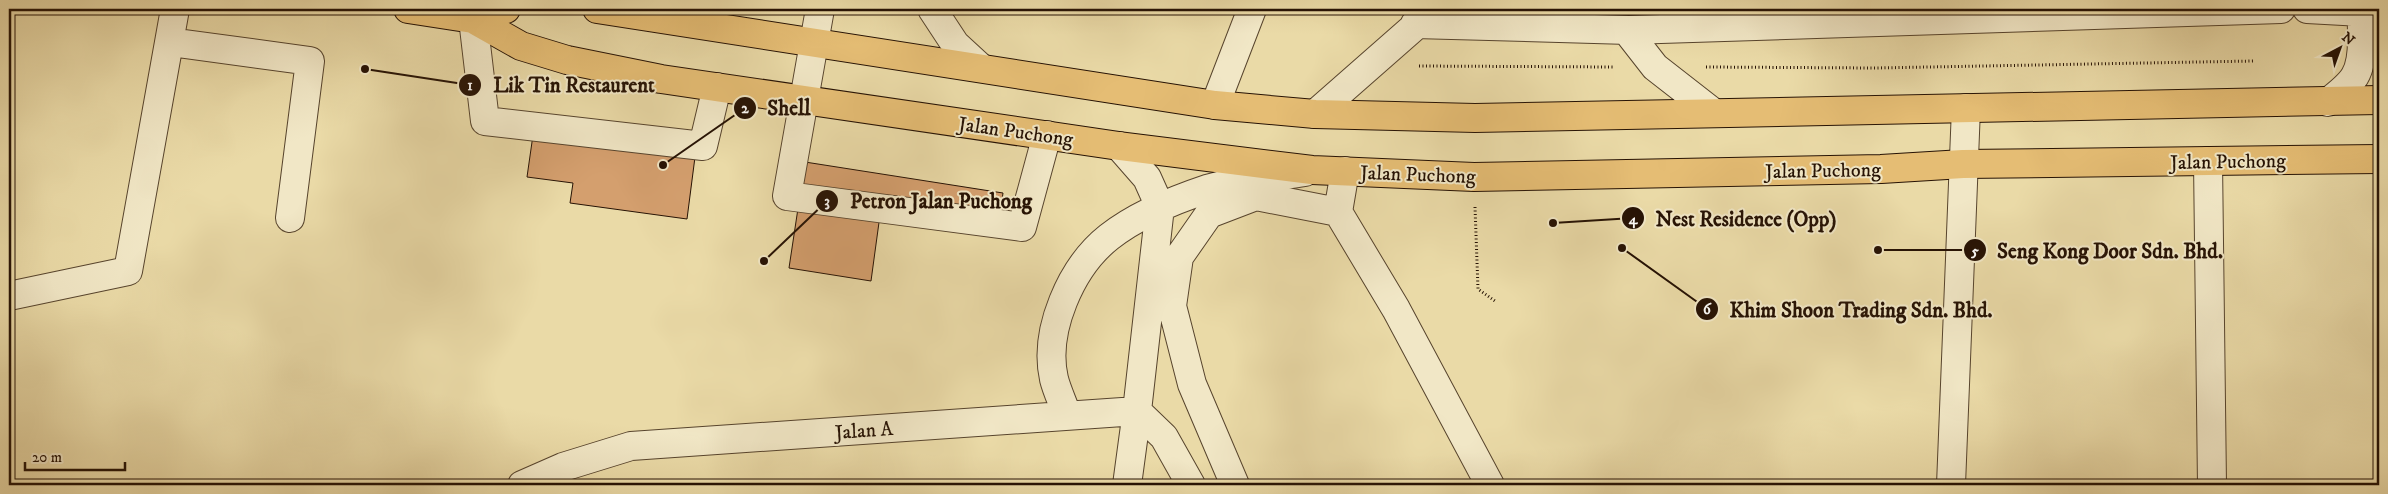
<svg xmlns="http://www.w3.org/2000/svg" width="2388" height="494" font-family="'IM FELL DW Pica',serif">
<rect width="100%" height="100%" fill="#eadaa7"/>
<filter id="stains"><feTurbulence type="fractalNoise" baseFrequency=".004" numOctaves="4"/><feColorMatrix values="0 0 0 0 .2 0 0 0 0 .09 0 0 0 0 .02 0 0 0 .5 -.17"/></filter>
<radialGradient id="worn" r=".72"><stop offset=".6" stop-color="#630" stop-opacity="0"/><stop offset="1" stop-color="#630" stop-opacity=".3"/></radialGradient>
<path fill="#d49f6e" stroke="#261204" d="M533,135L695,157L687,219L570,203L573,183L527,177Z
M805,162L1003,193L997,233L880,215L871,281L789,268Z"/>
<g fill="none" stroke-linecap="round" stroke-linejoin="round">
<defs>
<path id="minor" d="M820,9L787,196L1022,227L1047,135
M932,9L955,44L980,67
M2307,9L2362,12
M473,19L485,121L703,146L717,87
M1415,24L1629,30L2281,9
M1629,30L1630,35L1655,67L1714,113
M170,42L310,61L290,218
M2328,102C2354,82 2362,74 2362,40C2362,30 2362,19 2361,9
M1215,105L1252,9
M1315,114L1430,13
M1119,146L1147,178L1160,207L1137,411L1164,437L1191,485
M2208,161L2212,485
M1345,171L1338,212L1396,309L1490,485
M9,296L128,271L175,9
M1067,415C1063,403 1057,391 1054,379C1043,331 1071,267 1109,237C1137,215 1174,200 1207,189C1238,180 1273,177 1305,172
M522,485L563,467L631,446L1137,411L1127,485
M1235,485L1192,384L1172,306L1179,257L1209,214L1256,196L1338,212
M1951,485L1966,108"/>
<path id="major" d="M408,9L473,19L521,46L567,60L661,79L1119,146L1312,170L1474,177L1881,169L1963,164L2379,159
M597,9L1215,105L1315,114L1475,118L2379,100
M473,19L506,9"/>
</defs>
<use href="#minor" stroke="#57442d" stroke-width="30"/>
<use href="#major" stroke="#261204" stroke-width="30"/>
<path stroke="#261204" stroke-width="3" stroke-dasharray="1 2.5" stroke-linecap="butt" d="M1419,66L1613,67
M1706,67L1875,68L2253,61
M1475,207L1478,289L1495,301"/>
<use href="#minor" stroke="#f1e7c6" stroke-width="28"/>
<use href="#major" stroke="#e5bd74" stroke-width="28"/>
</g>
<g text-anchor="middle" stroke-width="4" stroke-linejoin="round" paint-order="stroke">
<g font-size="20" fill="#261204" stroke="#f1e7c6">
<text transform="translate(1016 131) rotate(8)" y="7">Jalan Puchong</text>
<text transform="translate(2228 161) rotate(-1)" y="7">Jalan Puchong</text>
<text transform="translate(1823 170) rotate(-1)" y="7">Jalan Puchong</text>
<text transform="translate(1418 174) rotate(2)" y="7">Jalan Puchong</text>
<text transform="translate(864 430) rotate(-4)" y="7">Jalan A</text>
</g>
</g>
<path fill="none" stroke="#261204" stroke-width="2" d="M365 69L470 85M663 165L745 108M764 261L827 201M1553 223L1633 218M1878 250L1975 250M1622 248L1707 309"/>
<g fill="#261204" stroke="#f1e7c6" stroke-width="2">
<circle cx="365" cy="69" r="5"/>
<circle cx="663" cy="165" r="5"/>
<circle cx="764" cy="261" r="5"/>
<circle cx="1553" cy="223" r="5"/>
<circle cx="1878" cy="250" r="5"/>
<circle cx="1622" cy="248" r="5"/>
<circle cx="470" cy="85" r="12"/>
<circle cx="745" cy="108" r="12"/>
<circle cx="827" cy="201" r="12"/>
<circle cx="1633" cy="218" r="12"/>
<circle cx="1975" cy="250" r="12"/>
<circle cx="1707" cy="309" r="12"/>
</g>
<g font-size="15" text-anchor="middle" font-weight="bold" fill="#fff">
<text x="470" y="90">1</text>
<text x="745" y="113">2</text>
<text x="827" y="206">3</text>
<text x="1633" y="224">4</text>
<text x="1975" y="256">5</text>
<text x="1707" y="314">6</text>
</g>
<g font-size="21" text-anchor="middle" font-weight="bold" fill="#261204" stroke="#f1e7c6" stroke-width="4" stroke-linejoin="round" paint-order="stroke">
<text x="574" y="92">Lik Tin Restaurent</text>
<text x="789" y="115">Shell</text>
<text x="941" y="208">Petron Jalan Puchong</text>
<text x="1746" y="226">Nest Residence (Opp)</text>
<text x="2110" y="258">Seng Kong Door Sdn. Bhd.</text>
<text x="1861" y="317">Khim Shoon Trading Sdn. Bhd.</text>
</g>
<rect width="2388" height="494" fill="none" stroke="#eadaa7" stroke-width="30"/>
<rect x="10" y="10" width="2368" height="474" fill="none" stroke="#261204" stroke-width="2.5"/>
<rect x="15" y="15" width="2358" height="464" fill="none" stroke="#261204"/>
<g transform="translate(2340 48) rotate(41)" stroke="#f1e7c6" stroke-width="4" paint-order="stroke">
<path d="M0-4L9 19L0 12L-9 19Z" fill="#261204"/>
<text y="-8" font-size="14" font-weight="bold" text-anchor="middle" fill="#261204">N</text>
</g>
<path d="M25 462v8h100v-8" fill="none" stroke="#261204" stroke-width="2.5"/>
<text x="32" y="462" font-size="15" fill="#261204" stroke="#f1e7c6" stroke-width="4" paint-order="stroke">20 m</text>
<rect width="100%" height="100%" filter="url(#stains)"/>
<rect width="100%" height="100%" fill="url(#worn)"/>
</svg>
